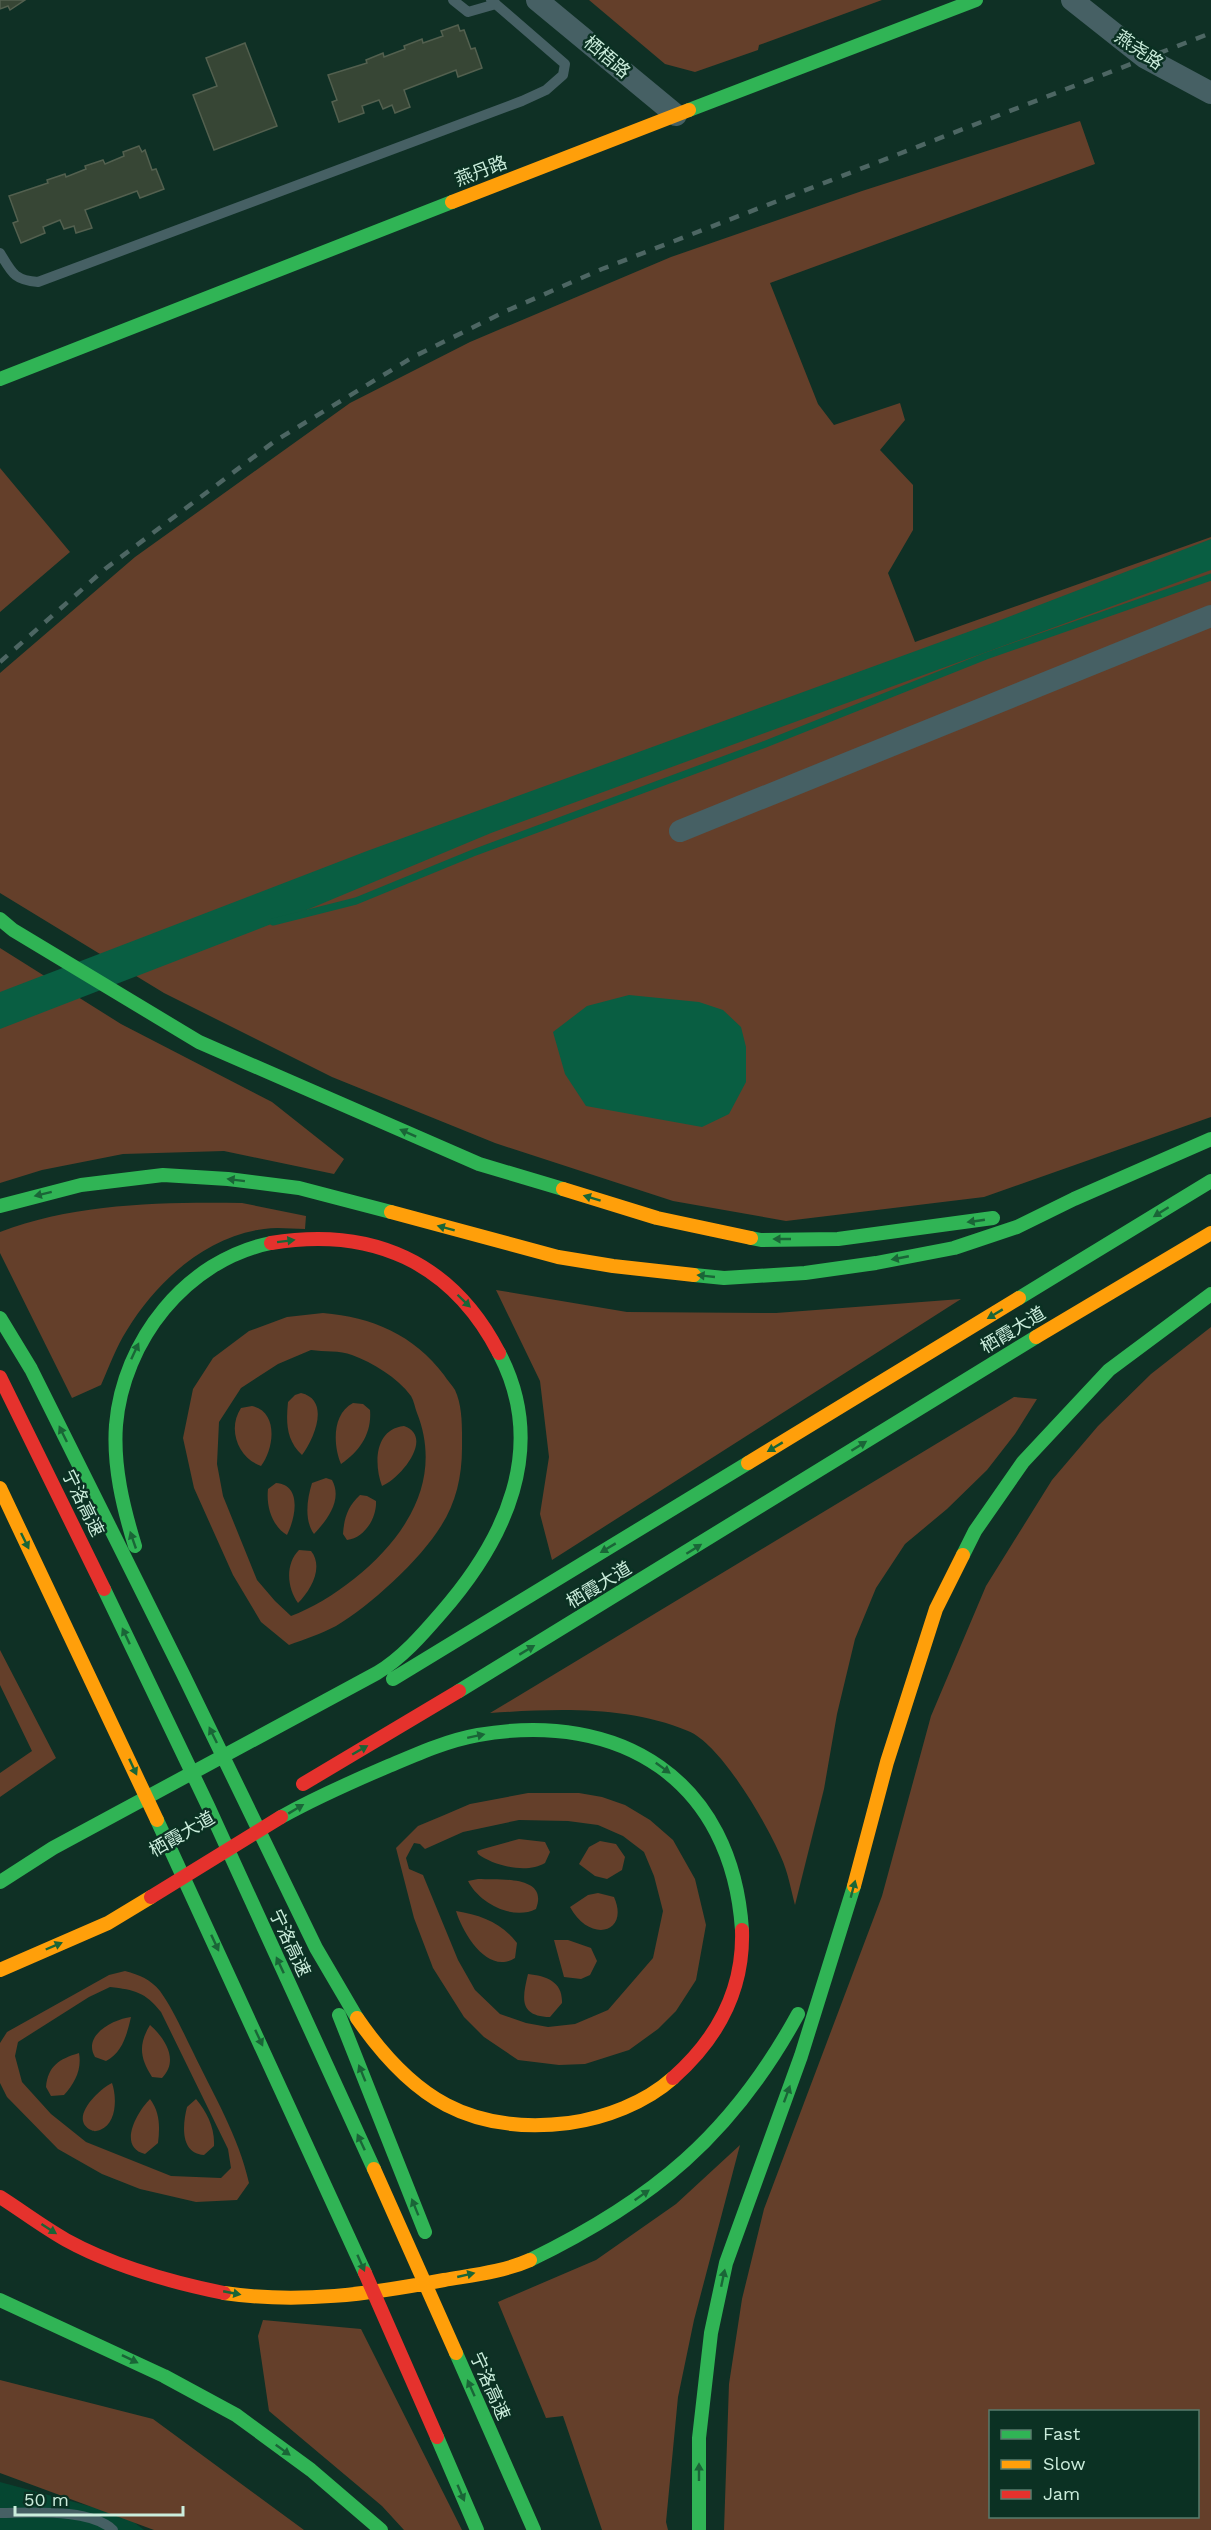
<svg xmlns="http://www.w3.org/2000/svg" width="1211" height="2530" font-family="'Work Sans','Noto Sans SC',sans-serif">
<rect width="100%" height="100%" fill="#0f3025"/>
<path fill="#054631" d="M0,2482L126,2516L144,2530H0Z"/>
<path fill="#643f2a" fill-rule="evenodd" d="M589,0H882L759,45L758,50L695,72L665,64Z
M1080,121L1095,164L770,283L818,404L834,425L900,403L905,420L880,450L913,485V530L888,573L915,642L1211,537V1117L984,1197L786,1221L673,1201L495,1143L332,1077L164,993L0,893V673L135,557L350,403L470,342L671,257L862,191Z
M0,468L70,552L0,612Z
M0,948L121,1024L272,1102L344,1159L334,1174L224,1151L123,1154L42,1170L0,1183Z
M242,1203L306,1216L305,1229C292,1229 277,1227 264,1229C206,1236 156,1282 127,1330C116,1347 109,1367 101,1385L72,1398L0,1253V1232C76,1203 162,1202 242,1203Z
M496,1290L627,1312L776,1313L961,1299L552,1560L540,1514L549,1457L540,1381Z
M323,1313C372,1317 414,1335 444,1375C447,1380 452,1385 455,1390C463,1407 462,1430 462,1448C462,1476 456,1503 441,1526C421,1559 369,1607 336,1626C321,1634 305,1639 289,1645L261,1622L233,1575L194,1488L183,1438L193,1389L213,1358L249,1331L287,1317ZM311,1350C324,1352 340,1350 352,1355C373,1363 397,1377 411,1396C414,1401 415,1408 417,1413C432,1451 427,1488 406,1522C384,1560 332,1601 291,1616L275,1601L257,1580L223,1496L217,1464L219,1422L241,1388L278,1364Z
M1211,1327V2530H724L729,2384L742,2299L764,2209L882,1896L931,1716L986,1586L1052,1480L1098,1426L1151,1374ZM990,2412H1198V2516H990Z
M301,1393C331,1400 314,1439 302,1455C286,1440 286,1422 288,1402L295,1395Z
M1014,1397L1037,1399L1015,1434L987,1470L947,1509L905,1544L876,1588L855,1639L837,1714L824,1789L795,1905C791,1890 788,1872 781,1857C767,1824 721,1744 688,1731C625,1705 555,1709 490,1713Z
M353,1403L363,1404L370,1410C372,1433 360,1451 341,1464C333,1445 332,1414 353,1403Z
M252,1406C279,1412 274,1449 261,1466C238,1458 227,1429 241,1408Z
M404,1426C435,1437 400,1479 382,1486C374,1465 374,1429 404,1426Z
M326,1478L332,1480C343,1500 327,1520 314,1534C304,1520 307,1499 312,1483Z
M276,1483C303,1485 295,1519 287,1535C272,1526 266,1506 268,1489Z
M360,1495L367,1496L376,1501C377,1517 365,1538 347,1540L343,1534C344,1518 348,1506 360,1495Z
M299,1550L311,1551C324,1567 311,1590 298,1603C287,1588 285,1564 299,1550Z
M0,1650L56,1758L0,1797V1773L32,1751L0,1685Z
M528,1793H579L602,1797L625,1805L650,1820L673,1840L695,1879L706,1925L696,1980L676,2011L658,2029L629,2050L585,2064L559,2065L518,2060L484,2037L464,2017L433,1968L414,1918L396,1848L418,1826L442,1816L470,1804ZM519,1820L568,1821L598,1825L623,1836L644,1852L654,1876L663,1911L653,1958L608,2010L575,2024L548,2027L526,2023L500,2014L475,1990L458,1960L423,1875L409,1869L406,1858L414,1843L420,1844L425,1849L463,1832Z
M519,1839L545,1842L550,1852L545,1863C527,1874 494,1866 478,1854L477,1851L483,1849Z
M600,1841L616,1844L625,1857L622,1870L607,1879L595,1876L579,1864L589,1847Z
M478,1879C500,1880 549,1875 536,1909C513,1921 479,1903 468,1881Z
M598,1893L614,1897C630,1933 590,1944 570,1907L588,1895Z
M456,1911C481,1915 502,1923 517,1943L515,1958C488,1975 463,1934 456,1911Z
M554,1940H568L591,1948L597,1961L590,1975L581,1979L564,1977Z
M125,1971C140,1975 150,1979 160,1991C173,2009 183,2032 193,2052C213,2094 239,2137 249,2183L237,2200L196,2202L140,2189L102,2174L58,2149L7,2097L0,2083V2043L7,2032L109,1975ZM110,1987C135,1990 145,1992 161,2012L228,2149L231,2168L221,2178L171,2176L86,2142L51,2114L22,2082L15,2056L18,2042L89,1997Z
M528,1974C547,1976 563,1982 562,2003L550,2017C519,2016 522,1999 528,1974Z
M131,2017C127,2034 123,2052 106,2061L95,2057C82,2035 114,2019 131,2017Z
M150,2025C166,2039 179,2061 162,2078L152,2077C140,2058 138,2045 150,2025Z
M79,2053C82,2069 75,2083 64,2095L51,2096L46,2087C48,2066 59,2059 79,2053Z
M112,2083C117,2097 117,2124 100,2130C96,2131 95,2132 91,2130C68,2119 99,2089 112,2083Z
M150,2099C160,2112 160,2127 158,2143L145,2154C117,2147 137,2112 150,2099Z
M196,2099C207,2112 215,2128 214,2146L204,2155C179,2153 183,2123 187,2107Z
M740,2145L694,2320L678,2397L666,2522L668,2530H602L563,2416L546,2418L498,2302L596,2260L676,2204Z
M263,2320L361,2329L462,2530H404L382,2506L269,2411L258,2336Z
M0,2380L153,2419L304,2530H154L0,2473Z"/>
<path fill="#095e42" d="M1211,539V570L491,833L297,914L0,1029V992L367,851L998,621Z
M629,995L699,1002L723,1010L741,1027L746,1047V1082L729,1114L702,1127L586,1106L565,1074L553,1032L587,1006Z"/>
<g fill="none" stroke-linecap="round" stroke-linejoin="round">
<path stroke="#095e42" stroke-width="7" d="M273,922L356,901L473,853L763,745L986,656L1211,577"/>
</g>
<path fill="#374635" stroke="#53604f" stroke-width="1.5" d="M0,0H25L10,10L8,6L0,9Z
M458,25L460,31L464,30L471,49L475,48L482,68L458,77L456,70L404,90L410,107L395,113L392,105L383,109L379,100L362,106L364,113L339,122L332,102L337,100L328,75L367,63L366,60L383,53L384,57L405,49L404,46L422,39L423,43L443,36L441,31Z
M245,43L277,126L214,150L193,95L217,86L206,58Z
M139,146L142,152L145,150L152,170L156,169L164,189L140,198L137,191L85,210L92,228L76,233L74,226L64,229L60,220L43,227L45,233L21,243L13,223L18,221L9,196L48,183L47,180L65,174L66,177L86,169L85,166L103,160L105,164L124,156L123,152Z"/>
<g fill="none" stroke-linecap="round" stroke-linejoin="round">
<path stroke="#466064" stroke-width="10" d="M453,0L468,12L496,4
M0,253C12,273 14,280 38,282L522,101L546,90L563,75L565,64L491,0
M0,2513C31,2513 90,2508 113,2530"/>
<path stroke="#466064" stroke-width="22" d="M537,0L676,115
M1072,0L1144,57L1211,93
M680,831L1211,616"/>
<path stroke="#30b455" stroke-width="14" d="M689,110L976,0
M0,379L452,202
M0,919L13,930L199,1042L479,1164L563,1189
M0,1206L81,1185L163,1175L228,1179L299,1188L391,1212
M751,1238L761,1240L838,1239L993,1218
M694,1275L724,1278L805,1273L876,1263L954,1248L1017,1227L1074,1199L1211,1139
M1019,1298L1211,1181
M0,1318L31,1369L183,1674L316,1948L357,2018
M135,1546C123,1507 113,1466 116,1425C123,1341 186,1260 271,1243
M963,1555L975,1531L1023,1462L1109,1370L1211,1294
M104,1589L208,1806L374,2169
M393,1679L748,1463
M459,1691L1036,1337
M281,1817C315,1798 349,1783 384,1768C415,1755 445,1741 478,1735C621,1710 732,1780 742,1930
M157,1820L365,2273
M0,1882L53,1848L377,1673C402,1658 422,1635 441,1613C505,1540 549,1448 499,1353
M339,2015L425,2232
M530,2260C652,2201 732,2135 798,2014
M0,2300L164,2376L236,2415L311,2470L381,2530
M456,2353L534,2530
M437,2437L477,2530
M699,2530V2438L711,2333L726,2263L801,2056L854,1886"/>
<path stroke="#ff9f0a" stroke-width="14" d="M452,202L689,110
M563,1189L657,1218L751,1238
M391,1212L558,1257L613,1266L694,1275
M1036,1337L1211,1233
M748,1463L1019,1298
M0,1488L157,1820
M854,1886L887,1762L936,1609L963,1555
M0,1970L108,1923L151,1897
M357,2018C412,2098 470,2135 569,2123C605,2118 645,2103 673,2078
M374,2169L456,2353
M224,2293C300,2304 370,2294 444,2280C473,2275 503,2272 530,2260"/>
<path stroke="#e5322d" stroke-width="14" d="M271,1243C372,1226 452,1262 499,1353
M0,1377L104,1589
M303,1784L459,1691
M151,1897L281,1817
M673,2078C717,2039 744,1990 742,1930
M0,2197C22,2211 43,2227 66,2240C115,2267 170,2282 224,2293
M365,2273L437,2437"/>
<path stroke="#4d6663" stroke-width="4.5" stroke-dasharray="10 10" stroke-linecap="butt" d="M0,662L105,569L275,441L413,357L506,311L602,269L1211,33"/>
</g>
<defs><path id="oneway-solid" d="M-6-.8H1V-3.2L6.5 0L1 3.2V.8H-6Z" transform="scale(1.5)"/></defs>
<g fill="#1a6537">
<use href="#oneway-solid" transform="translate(408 1133) rotate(-156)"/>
<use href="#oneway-solid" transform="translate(236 1180) rotate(-173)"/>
<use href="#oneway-solid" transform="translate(43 1194) rotate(166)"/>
<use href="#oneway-solid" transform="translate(592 1198) rotate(-163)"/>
<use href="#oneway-solid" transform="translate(1161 1212) rotate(148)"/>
<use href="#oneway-solid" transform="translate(976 1221) rotate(172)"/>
<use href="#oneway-solid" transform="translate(446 1228) rotate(-165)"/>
<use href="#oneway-solid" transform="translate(782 1239) rotate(180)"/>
<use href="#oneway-solid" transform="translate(286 1241) rotate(-7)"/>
<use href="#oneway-solid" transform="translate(900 1258) rotate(169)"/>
<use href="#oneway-solid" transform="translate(706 1276) rotate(-174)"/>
<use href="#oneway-solid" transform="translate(464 1301) rotate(44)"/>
<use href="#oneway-solid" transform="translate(995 1314) rotate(149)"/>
<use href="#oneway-solid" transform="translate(135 1351) rotate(-65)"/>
<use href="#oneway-solid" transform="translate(63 1434) rotate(-116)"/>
<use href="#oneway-solid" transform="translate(859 1446) rotate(-32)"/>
<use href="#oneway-solid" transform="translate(775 1447) rotate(149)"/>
<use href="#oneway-solid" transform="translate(133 1540) rotate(-109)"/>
<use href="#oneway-solid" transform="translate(25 1541) rotate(64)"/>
<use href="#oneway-solid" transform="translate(608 1548) rotate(149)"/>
<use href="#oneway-solid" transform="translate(694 1549) rotate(-32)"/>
<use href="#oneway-solid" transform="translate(126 1636) rotate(-115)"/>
<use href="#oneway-solid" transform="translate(527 1650) rotate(-31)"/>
<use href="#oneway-solid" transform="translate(213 1735) rotate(-116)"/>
<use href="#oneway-solid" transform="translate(476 1736) rotate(-12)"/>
<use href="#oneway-solid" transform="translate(360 1750) rotate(-30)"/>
<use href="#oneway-solid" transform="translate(133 1767) rotate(65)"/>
<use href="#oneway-solid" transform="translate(663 1768) rotate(36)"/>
<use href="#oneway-solid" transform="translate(296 1809) rotate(-31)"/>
<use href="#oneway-solid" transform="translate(853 1889) rotate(-75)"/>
<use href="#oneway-solid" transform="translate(215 1943) rotate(65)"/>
<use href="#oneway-solid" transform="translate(54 1946) rotate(-23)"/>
<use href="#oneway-solid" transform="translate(280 1965) rotate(-115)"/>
<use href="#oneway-solid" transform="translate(259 2038) rotate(65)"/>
<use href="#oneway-solid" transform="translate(362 2073) rotate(-112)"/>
<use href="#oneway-solid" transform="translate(787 2094) rotate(-70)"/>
<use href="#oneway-solid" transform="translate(361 2142) rotate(-115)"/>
<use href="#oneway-solid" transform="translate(642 2195) rotate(-35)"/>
<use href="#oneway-solid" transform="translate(415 2207) rotate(-112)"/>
<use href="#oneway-solid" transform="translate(49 2229) rotate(33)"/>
<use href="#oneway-solid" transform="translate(361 2263) rotate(66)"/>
<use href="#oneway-solid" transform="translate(466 2275) rotate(-13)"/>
<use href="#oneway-solid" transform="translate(723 2278) rotate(-78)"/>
<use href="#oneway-solid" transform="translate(232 2293) rotate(11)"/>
<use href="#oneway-solid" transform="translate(130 2359) rotate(26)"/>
<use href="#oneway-solid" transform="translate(471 2388) rotate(-114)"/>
<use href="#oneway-solid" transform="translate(283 2450) rotate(36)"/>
<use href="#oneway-solid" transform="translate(699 2472) rotate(-90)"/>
<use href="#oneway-solid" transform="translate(461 2493) rotate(67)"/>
</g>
<g text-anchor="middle" stroke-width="5" stroke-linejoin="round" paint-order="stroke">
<g font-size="18" fill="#cbeddc" stroke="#0b3123">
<text transform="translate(1139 50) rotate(35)" y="6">燕尧路</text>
<text transform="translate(607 57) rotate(40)" y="6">栖梧路</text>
<text transform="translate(481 171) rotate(-21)" y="6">燕丹路</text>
<text transform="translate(1013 1330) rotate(-31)" y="6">栖霞大道</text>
<text transform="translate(83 1503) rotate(64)" y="6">宁洛高速</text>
<text transform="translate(599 1585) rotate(-31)" y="6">栖霞大道</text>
<text transform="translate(182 1834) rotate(-30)" y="6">栖霞大道</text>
<text transform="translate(290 1943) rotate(65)" y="6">宁洛高速</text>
<text transform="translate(490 2386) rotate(66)" y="6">宁洛高速</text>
</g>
</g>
<rect x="989" y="2410" width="210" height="108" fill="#0b3123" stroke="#587c6d" stroke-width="1.5"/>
<rect x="1001" y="2430" width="30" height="9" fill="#30b455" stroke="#587c6d" stroke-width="1.5"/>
<text x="1043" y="2440" font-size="18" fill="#cbeddc">Fast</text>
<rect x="1001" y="2460" width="30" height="9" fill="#ff9f0a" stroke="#587c6d" stroke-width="1.5"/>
<text x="1043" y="2470" font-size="18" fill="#cbeddc">Slow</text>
<rect x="1001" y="2490" width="30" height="9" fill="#e5322d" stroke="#587c6d" stroke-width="1.5"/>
<text x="1043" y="2500" font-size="18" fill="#cbeddc">Jam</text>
<path d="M15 2506v9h168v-9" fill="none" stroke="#cbeddc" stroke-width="3"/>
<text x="24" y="2506" font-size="18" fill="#cbeddc" stroke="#0b3123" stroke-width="4.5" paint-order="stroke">50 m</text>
</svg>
